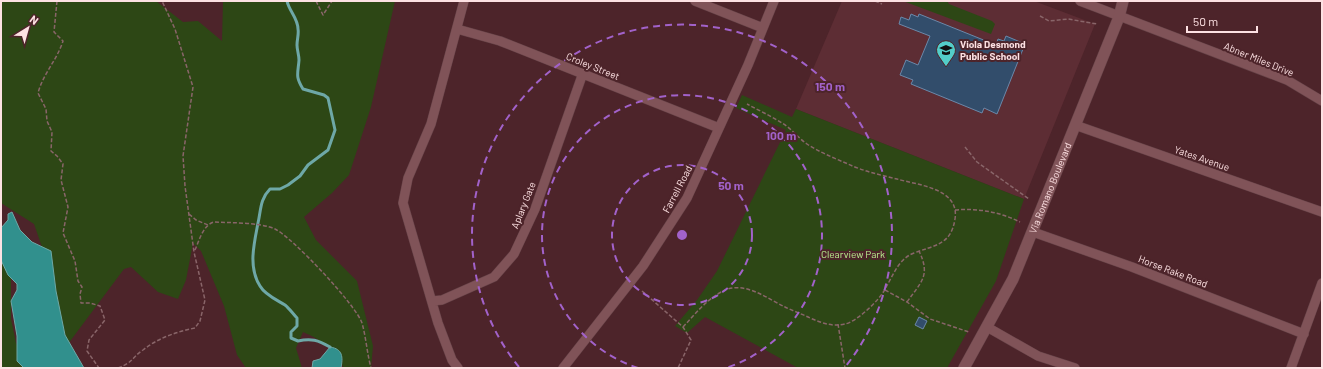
<svg xmlns="http://www.w3.org/2000/svg" width="1323" height="369" font-family="Barlow,sans-serif">
<rect width="100%" height="100%" fill="#4d242a"/>
<path fill="#5d2d34" d="M842,1H1034L1095,24L1024,199L796,109Z"/>
<path fill="#2d4715" d="M1,1H156L183,22L198,21L222,41L223,1H395L371,107L349,175L332,193L304,217L316,240L357,281L373,346L371,368H344C332,349 324,341 303,332L296,348L302,368H246L237,355L224,306L201,251L193,243L186,280L178,299L158,292L131,267L124,269L68,344L53,300L51,273L34,224L1,203Z
M903,1H947L949,4L992,21L995,24L991,34Z
M742,95L792,117L796,109L1024,199L996,281L947,368H798L705,317L687,333L675,326L697,300L717,271L786,130L736,108Z
M1,245L11,263V319L16,343L29,368H1Z"/>
<path fill="#31908d" stroke="#6ea8a7" d="M12,212L20,230L32,242L51,251L56,291L65,335L84,368H24L17,361V336L11,301L17,290V284L8,275L1,260V228L8,220V214Z
M330,347C343,349 343,357 341,368H312L313,361L320,359Z"/>
<g fill="none" stroke-linecap="round" stroke-linejoin="round">
<path stroke="#6ea8a7" stroke-width="3" d="M287,1C289,11 298,18 298,29C299,34 297,39 297,45C297,50 299,55 299,60C298,74 295,76 303,89L324,95L328,98L335,130L328,150L308,165L300,176L288,185L280,189H270C260,199 261,210 258,223C254,244 248,267 260,286C265,295 277,300 285,305C289,308 293,314 297,318V326L291,332V338L298,341C311,338 318,340 330,347"/>
</g>
<path fill="#324d6b" stroke="#6b88a9" d="M911,14L918,17L919,14L996,45L998,39L1004,41L1006,36L1025,44L997,114L984,108L982,113L911,84L913,80L900,75L906,60L918,65L930,36L899,24L901,17L909,20Z
M919,317L927,321L923,329L915,325Z"/>
<g fill="none" stroke-linecap="round" stroke-linejoin="round">
<defs>
<path id="minor" d="M695,1L763,28
M1080,1L1287,80L1322,101
M457,29L500,41L719,128
M1075,125L1322,212
M1033,232L1132,267L1304,334
M432,301L442,300L494,277L514,254L535,209L583,73
M987,327L1038,356L1075,368
M458,368L452,360L438,323L403,203L408,178L431,124L464,1
M563,368L643,266L687,198L748,65L774,1
M1291,368L1322,283"/>
<g id="tertiary">
<path id="s1" d="M964,368L1013,279L1119,17L1123,1"/>
</g>
</defs>
<use href="#minor" stroke="#664348" stroke-width="10"/>
<use href="#tertiary" stroke="#664348" stroke-width="12"/>
<path stroke="#896569" stroke-width="1.5" stroke-dasharray="4 2" stroke-linecap="butt" d="M57,1L54,32L63,41C57,60 43,74 38,93L46,109L47,121L52,132L51,151L57,156L63,164L61,180L68,207L63,233L75,261L78,281L82,287L80,294L81,303H90L100,306L105,320L89,340L87,351L99,368
M316,1L323,15L332,1
M875,1L882,4
M1040,16L1049,21L1068,19L1097,24
M965,147L977,162L1029,199
M955,210C978,208 1000,212 1020,222
M189,214L196,220L208,225
M195,250C199,241 203,225 214,222C231,223 259,222 275,229C292,237 356,305 362,323C366,337 367,353 371,368
M885,290L907,302L930,319L969,332
M642,291L683,327L691,340L678,368
M907,302C921,282 931,276 919,251
M838,324L845,368
M683,327C695,314 707,299 723,291C744,280 768,299 785,307C793,311 802,314 810,318C822,323 832,327 845,324C856,322 880,300 885,289C893,276 898,259 914,253C935,245 951,245 955,219C960,188 917,185 897,179C880,175 863,171 848,164C834,158 819,152 807,144C798,138 791,128 782,123C771,116 758,110 747,104
M118,368C134,362 131,358 143,350C158,338 176,332 195,328L200,321L205,300L194,252L185,186L183,156L193,87L175,29L162,1"/>
<use href="#minor" stroke="#805358" stroke-width="9"/>
<use href="#tertiary" stroke="#805358" stroke-width="11"/>
</g>
<g fill="none" stroke="#a262ca" stroke-width="2" stroke-dasharray="7 5">
<circle cx="682" cy="235" r="70"/>
<path d="M638 368A140 140 0 1 1 726 368"/>
<path d="M519 367A210 210 0 1 1 845 367"/>
</g>
<defs>
<symbol id="school-pin" viewBox="-11 -11 22 30"><path d="M0 17L-7.5 6A9.5 9.5 0 1 1 7.5 6Z" fill="#53cdc9" stroke="#4d242a"/><path d="M0-5L7-2L0 1L-7-2ZM-4 1L0 2.5L4 1V4Q0 6-4 4Z" fill="#111"/></symbol>
</defs>
<g fill-rule="evenodd">
<use href="#school-pin" x="935" y="39" width="22" height="30"/>
</g>
<g text-anchor="middle" stroke-width="4" stroke-linejoin="round" paint-order="stroke">
<g font-size="10" font-weight="bold" fill="#fde1e3" stroke="#4d242a" text-anchor="start">
<text x="960" y="48">Viola Desmond<tspan x="960" dy="12">Public School</tspan></text>
</g>
<g font-size="10" fill="#fde1e3" stroke="#4d242a">
<text transform="translate(1259 59) rotate(22)" y="4">Abner Miles Drive</text>
<text transform="translate(593 66) rotate(22)" y="4">Croley Street</text>
<text transform="translate(1202 158) rotate(19)" y="4">Yates Avenue</text>
<text dy="4" stroke="none"><textPath href="#s1" startOffset="200">Via Romano Boulevard</textPath></text>
<text transform="translate(677 189) rotate(-62)" y="4">Farrell Road</text>
<text transform="translate(523 205) rotate(-68)" y="4">Aplary Gate</text>
<text transform="translate(1173 271) rotate(21)" y="4">Horse Rake Road</text>
</g>
<g font-size="10" fill="#baf18f" stroke="#4d242a">
<text x="853" y="258">Clearview Park</text>
</g>
</g>
<circle cx="682" cy="235" r="6" fill="#a262ca" stroke="#4d242a" stroke-width="2"/>
<g font-size="12" text-anchor="middle" font-weight="bold" fill="#a262ca" stroke="#4d242a" stroke-width="4" stroke-linejoin="round" paint-order="stroke">
<text x="830" y="91">150 m</text>
<text x="781" y="140">100 m</text>
<text x="731" y="190">50 m</text>
</g>
<rect width="1323" height="369" fill="none" stroke="#fde1e3" stroke-width="4"/>
<g transform="translate(28 28) rotate(37)" stroke="#4d242a" stroke-width="3" paint-order="stroke">
<path d="M0-3L7 15L0 10L-7 15Z" fill="#fde1e3"/>
<text y="-6" font-size="11" font-weight="bold" text-anchor="middle" fill="#fde1e3">N</text>
</g>
<path d="M1187 26v6h70v-6" fill="none" stroke="#fde1e3" stroke-width="2"/>
<text x="1193" y="26" font-size="12" fill="#fde1e3" stroke="#4d242a" stroke-width="3" paint-order="stroke">50 m</text>
</svg>
